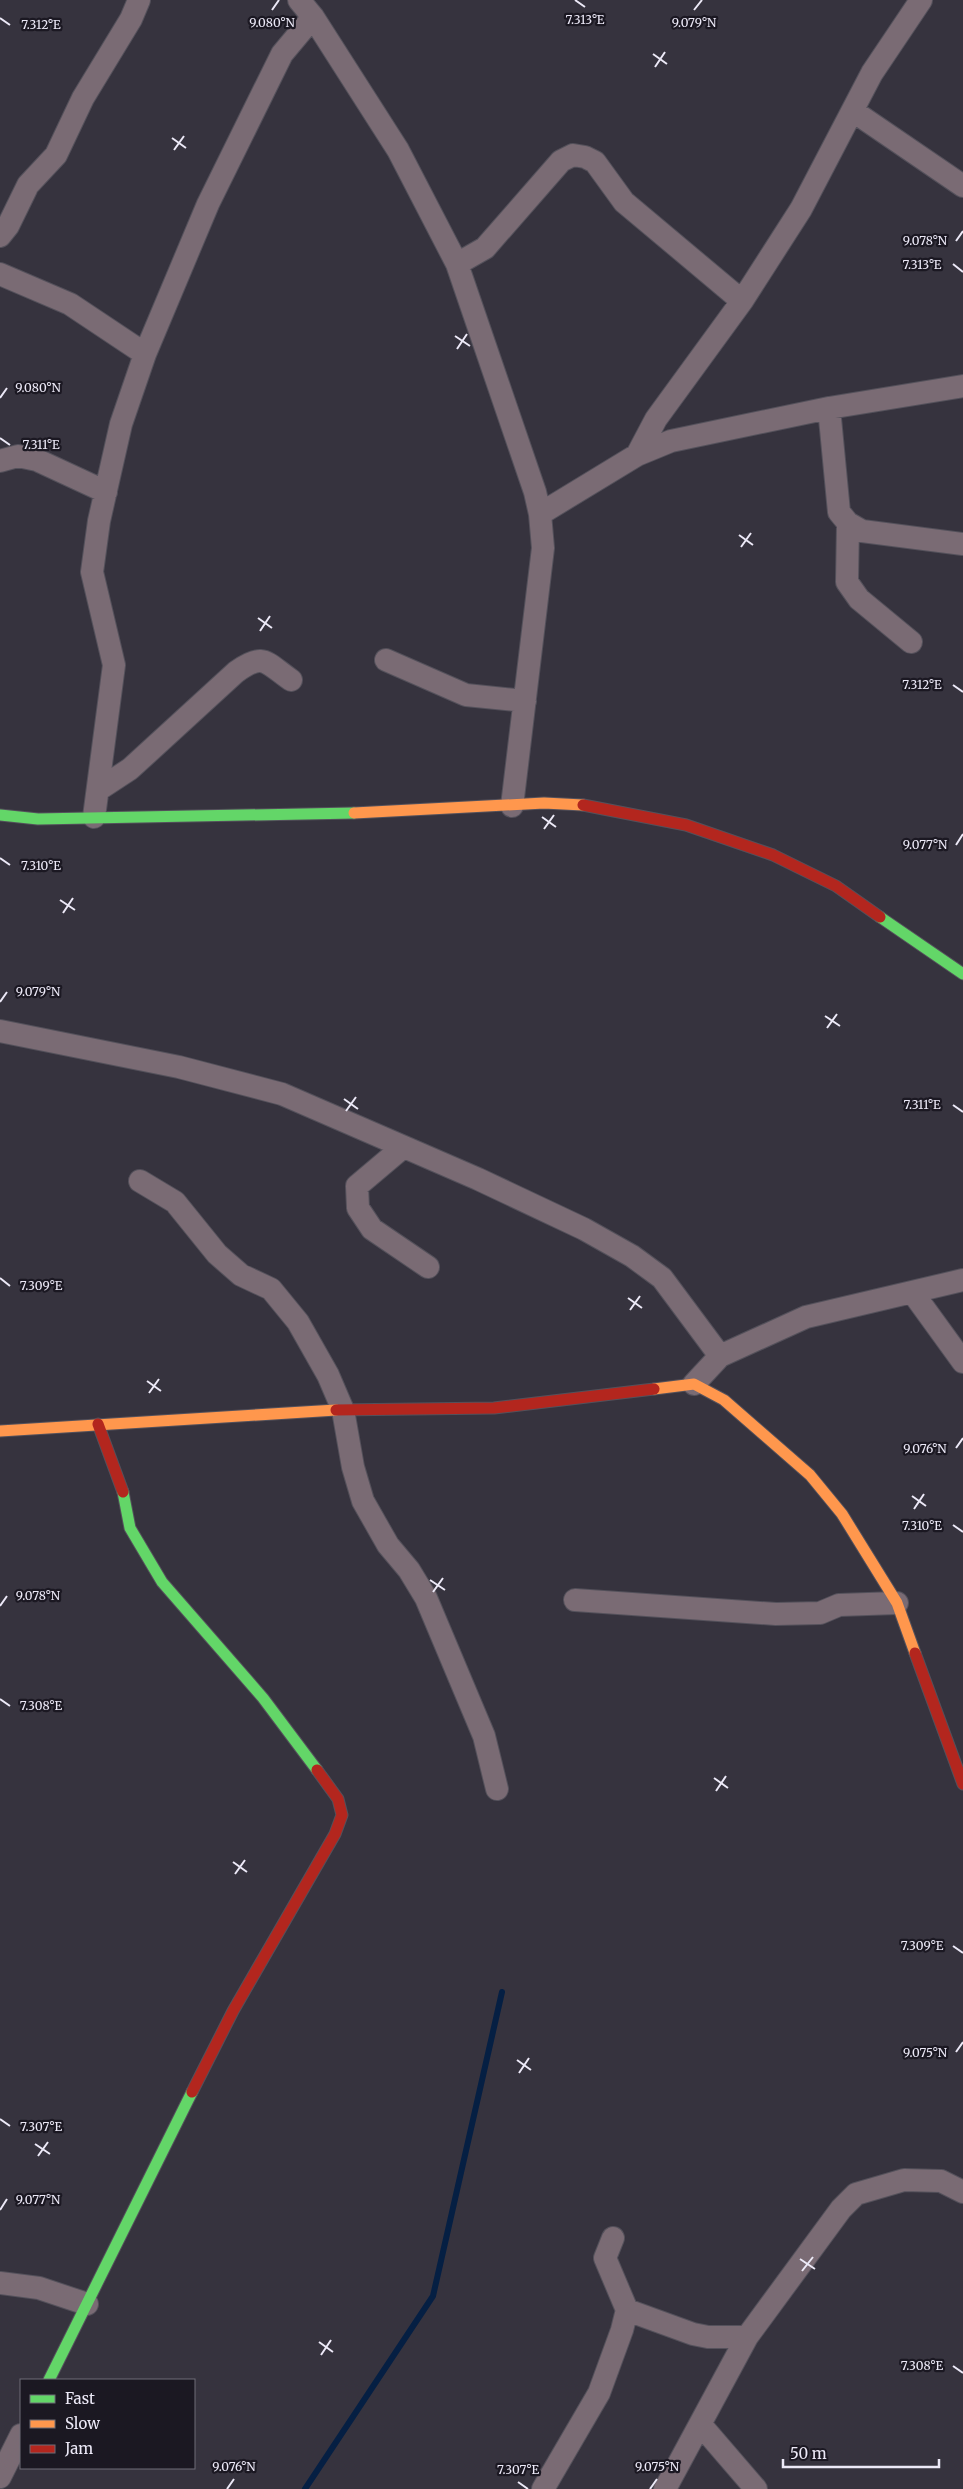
<svg xmlns="http://www.w3.org/2000/svg" width="963" height="2489" font-family="Merriweather,serif">
<rect width="100%" height="100%" fill="#36333e"/>
<g fill="none" stroke-linecap="round" stroke-linejoin="round">
<path stroke="#051f43" stroke-width="6" d="M305,2489L433,2296L502,1992"/>
<defs>
<path id="street" d="M299,0L313,17L398,150L457,264L535,492L540,514L543,548L512,806
M853,111L963,186
M0,236L8,226L28,185L56,155L83,98L131,19L139,0
M457,264L485,248L561,161L573,155L585,157L595,162L624,202L742,301
M0,274L70,304L145,354
M829,408L839,512L848,523L862,531L963,544
M637,455L656,419L742,301L801,209L872,73L921,0
M0,461L18,456L37,460L106,492
M540,514L637,455L671,441L829,408L963,386
M848,523L847,582L859,599L911,642
M386,660L466,695L525,701
M98,790L130,769L236,672C264,652 265,662 291,680
M94,817L114,665L92,572L99,521L121,424L145,354L208,204L282,54L313,17
M0,1031L179,1067L282,1094L478,1179L584,1229L632,1256L662,1278L720,1356
M402,1148L357,1186L358,1208L372,1229L428,1267
M140,1181L175,1202L217,1254L241,1275L271,1289L298,1322L328,1375L343,1410L353,1467L363,1501L388,1545L409,1570L426,1598L484,1736L497,1789
M913,1293L963,1362
M694,1384L720,1356L806,1317L963,1280
M575,1600L776,1614L820,1613L839,1605L897,1603
M0,2283L39,2288L87,2304
M627,2310L693,2334L708,2337H747
M700,2424L756,2489
M0,2477L21,2435
M543,2489L599,2393L622,2330L627,2310L605,2258L613,2238
M665,2489L747,2337L841,2209L856,2194L904,2180L941,2181L963,2192"/>
<path id="fast" d="M0,815L38,819L354,813
M880,917L963,974
M123,1492L130,1528L162,1582L263,1698L317,1770
M49,2380L192,2092"/>
<path id="slow" d="M354,813L544,803L583,805
M654,1389L694,1384L724,1400L810,1475L842,1514L897,1603L915,1653
M0,1431L336,1410"/>
<path id="jam" d="M583,805L686,825L773,855L836,886L880,917
M336,1410L494,1408L654,1389
M98,1424L123,1492
M915,1653L963,1784
M192,2092L233,2011L335,1834L342,1815L338,1799L317,1770"/>
</defs>
<use href="#street" stroke="#54515b" stroke-width="24"/>
<use href="#fast" stroke="#54515b" stroke-width="13"/>
<use href="#slow" stroke="#54515b" stroke-width="13"/>
<use href="#jam" stroke="#54515b" stroke-width="13"/>
<use href="#street" stroke="#7a6b74" stroke-width="22"/>
<use href="#fast" stroke="#63d668" stroke-width="11"/>
<use href="#slow" stroke="#ff974d" stroke-width="11"/>
<use href="#jam" stroke="#b3261e" stroke-width="11"/>
</g>
<path fill="none" stroke="#ece9f7" stroke-width="2" d="M575,0L585,7M272,10L279,0M694,10L702,0M0,18L10,25M653,54L667,64M655,67L665,52M172,138L186,148M174,150L184,136M956,241L963,231M953,264L963,272M455,336L470,346M457,349L467,334M0,398L7,388M0,438L10,445M739,535L753,545M741,547L751,533M258,618L272,628M260,631L270,616M953,685L963,692M542,817L556,827M544,829L554,815M956,845L963,834M0,858L10,865M60,900L75,910M63,913L73,898M0,1002L7,992M825,1016L840,1026M827,1028L837,1014M344,1099L358,1109M953,1105L963,1112M346,1111L356,1097M0,1278L10,1286M628,1298L642,1308M630,1310L640,1296M147,1381L161,1391M149,1393L159,1379M956,1448L963,1438M912,1496L926,1506M914,1509L924,1494M953,1525L963,1532M430,1580L445,1590M433,1592L443,1578M0,1606L7,1596M0,1699L10,1706M714,1778L728,1788M716,1791L726,1776M233,1862L247,1872M235,1874L245,1860M953,1946L963,1953M956,2052L963,2042M517,2060L531,2070M519,2073L529,2058M0,2119L10,2126M35,2144L50,2154M38,2156L48,2142M0,2210L7,2199M800,2259L815,2269M802,2271L813,2257M319,2342L333,2352M321,2355L331,2340M953,2366L963,2373M518,2482L528,2489M227,2489L234,2479M650,2489L657,2479"/>
<g font-size="12" text-anchor="middle" fill="#ece9f7" stroke="#1b1822" stroke-width="4.5" stroke-linejoin="round" paint-order="stroke">
<text x="585" y="24">7.313°E</text>
<text x="272" y="27">9.080°N</text>
<text x="694" y="27">9.079°N</text>
<text x="41" y="29">7.312°E</text>
<text x="925" y="245">9.078°N</text>
<text x="922" y="269">7.313°E</text>
<text x="38" y="392">9.080°N</text>
<text x="41" y="449">7.311°E</text>
<text x="922" y="689">7.312°E</text>
<text x="925" y="849">9.077°N</text>
<text x="41" y="870">7.310°E</text>
<text x="38" y="996">9.079°N</text>
<text x="922" y="1109">7.311°E</text>
<text x="41" y="1290">7.309°E</text>
<text x="925" y="1453">9.076°N</text>
<text x="922" y="1530">7.310°E</text>
<text x="38" y="1600">9.078°N</text>
<text x="41" y="1710">7.308°E</text>
<text x="922" y="1950">7.309°E</text>
<text x="925" y="2057">9.075°N</text>
<text x="41" y="2131">7.307°E</text>
<text x="38" y="2204">9.077°N</text>
<text x="922" y="2370">7.308°E</text>
<text x="234" y="2471">9.076°N</text>
<text x="657" y="2471">9.075°N</text>
<text x="518" y="2474">7.307°E</text>
</g>
<rect x="20" y="2379" width="175" height="90" fill="#1b1822" stroke="#6f6c77"/>
<rect x="30" y="2395" width="25" height="8" fill="#63d668" stroke="#6f6c77"/>
<text x="65" y="2404" font-size="15" fill="#ece9f7">Fast</text>
<rect x="30" y="2420" width="25" height="8" fill="#ff974d" stroke="#6f6c77"/>
<text x="65" y="2429" font-size="15" fill="#ece9f7">Slow</text>
<rect x="30" y="2445" width="25" height="8" fill="#b3261e" stroke="#6f6c77"/>
<text x="65" y="2454" font-size="15" fill="#ece9f7">Jam</text>
<path d="M783 2459v8h156v-8" fill="none" stroke="#ece9f7" stroke-width="2.5"/>
<text x="790" y="2459" font-size="15" fill="#ece9f7" stroke="#1b1822" stroke-width="4" paint-order="stroke">50 m</text>
</svg>
